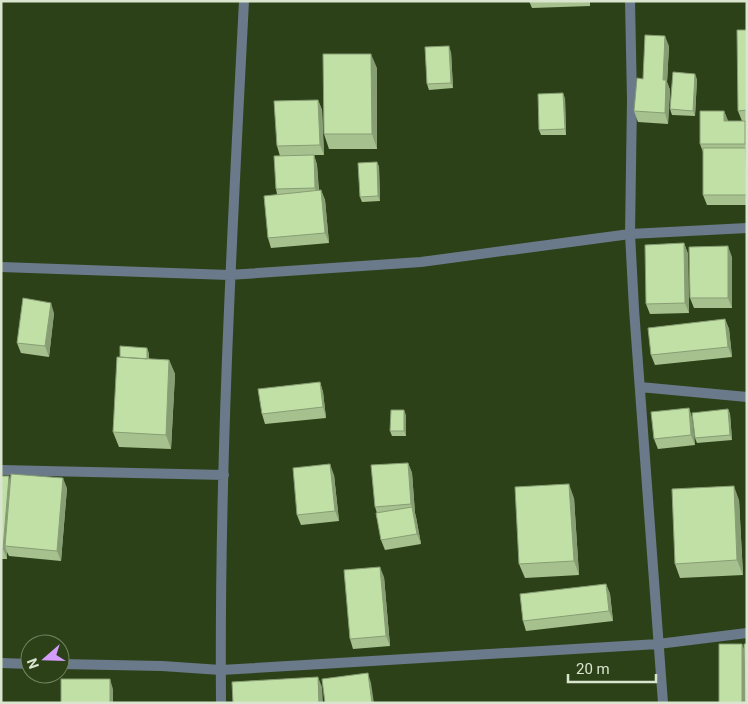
<svg xmlns="http://www.w3.org/2000/svg" width="748" height="704" font-family="Roboto,sans-serif">
<rect width="100%" height="100%" fill="#2d4119"/>
<g fill="none" stroke-linecap="round" stroke-linejoin="round">
<path stroke="#6b7a8a" stroke-width="10" d="M630,1L632,100L630,234L634,309L663,703
M1,267L229,275L421,262L630,234L747,228
M640,387L747,397
M1,470L224,475
M1,663L30,664
M60,664L162,666L221,670L658,644L747,633
M221,703C219,469 232,235 244,1"/>
</g>
<path fill="#a6c18e" d="M529,1H590V6L532,8Z
M747,30V121H745L747,125V205H707L703,195V152L700,144L724,111L728,121H742L738,111Z
M669,46L667,82L670,90L668,124L638,122L634,111L643,79Z
M451,52L453,88L429,90L427,84Z
M377,68V149H329L324,134Z
M697,79L695,116L672,115L670,109Z
M565,98L566,135H541L539,130Z
M318,100L322,110L324,155H314L317,165L319,190H321L325,200L329,243L271,248L268,238L277,194L276,189L280,156L277,146Z
M377,162L379,167L380,201L362,202L360,197Z
M684,243L688,254L689,313L650,314L646,304Z
M732,257V308H694L690,298Z
M54,313L49,357L21,353L17,343Z
M725,319L729,329L732,357L655,365L651,355Z
M149,353V359L169,360L175,374L171,449L119,447L113,432L120,357Z
M320,382L323,392L326,418L265,424L262,414Z
M689,408L692,418L695,445L658,449L654,439Z
M728,409L730,414L732,440L697,443L695,438Z
M406,415V436H392L390,431Z
M408,463L412,473L415,513L416,517L421,544L385,550L381,540L377,513L375,507Z
M334,475L339,521L301,525L297,515Z
M1,476L11,482L67,488L61,561L9,556L7,552V559H1Z
M574,498L579,575L525,578L519,564Z
M739,500L743,575L680,578L675,564Z
M384,577L390,646L353,649L350,639Z
M606,584L610,594L613,621L526,631L523,621Z"/>
<path fill="#879d74" d="M665,36L669,46L667,82L670,90L668,124L665,113L663,80Z
M449,46L451,52L453,88L451,83Z
M371,54L377,68V149L372,134Z
M695,74L697,79L695,116L693,111Z
M563,93L565,98L566,135L565,129Z
M318,100L322,110L324,155L320,145Z
M724,111L728,121H724Z
M745,121L747,125V148L745,144Z
M314,155L317,165L319,198L315,188Z
M377,162L379,167L380,201L378,196Z
M321,190L325,200L329,243L325,233Z
M684,243L688,254L689,313L685,303Z
M728,246L732,257V308L728,298Z
M51,303L54,313L49,357L45,346Z
M725,319L729,329L732,357L728,347Z
M147,348L149,353L148,372L146,366Z
M169,360L175,374L171,449L166,435Z
M320,382L323,392L326,418L323,407Z
M689,408L692,418L695,445L691,435Z
M728,409L730,414L732,440L730,435Z
M404,410L406,415V436L404,431Z
M408,463L412,473L415,513L416,517L421,544L417,534L413,510L411,504Z
M330,464L334,475L339,521L335,511Z
M9,476L12,486L5,546L7,552V559L3,549Z
M63,478L67,488L61,561L57,551Z
M569,484L574,498L579,575L574,561Z
M734,486L739,500L743,575L737,560Z
M380,567L384,577L390,646L386,636Z
M606,584L610,594L613,621L609,611Z
M742,644L746,654V703H742Z
M368,673L371,683L374,703H372Z
M318,677L322,687L323,703H319Z
M110,679L113,689V703H110Z"/>
<path fill="#c1e0a5" stroke="#879d74" d="M737,30H747V110L738,111Z
M645,35L665,36L663,80H666L665,113L634,111L637,78L643,79Z
M449,46L451,83L427,84L425,47Z
M323,54H371L372,134H324Z
M673,72L695,74L693,111L670,109Z
M563,93L565,129L539,130L538,94Z
M318,100L320,145L277,146L274,101Z
M700,111H724V121H745V144H700Z
M703,148H746L747,195H703Z
M314,155L315,188L276,189L274,156Z
M377,162L378,196L360,197L358,163Z
M321,190L325,233L268,238L264,196Z
M684,243L685,303L646,304L645,245Z
M728,246V298H690L689,247Z
M23,298L51,303L45,346L17,343Z
M725,319L728,347L651,355L648,328Z
M120,346L147,348V359L120,357Z
M117,357L169,360L166,435L113,432Z
M320,382L323,407L262,414L258,389Z
M689,408L691,435L654,439L651,412Z
M728,409L730,435L695,438L692,413Z
M391,410H404V431H390Z
M408,463L411,504L375,507L371,465Z
M330,464L335,511L297,515L293,468Z
M11,474L63,478L57,551L5,546Z
M1,476H9L3,549H1Z
M569,484L574,561L519,564L515,487Z
M734,486L737,560L675,564L672,489Z
M412,507L417,534L381,540L376,513Z
M380,567L386,636L350,639L344,570Z
M606,584L609,611L523,621L520,594Z
M719,644H742V703H719Z
M744,644H747V703H745Z
M368,673L372,703H325L322,679Z
M318,677L319,703H233L232,682Z
M61,679H110V703H61Z"/>
<rect width="748" height="704" fill="none" stroke="#d9e5ce" stroke-width="5"/>
<g transform="translate(45 659) rotate(250)"><circle r="24" fill="#2d4119" stroke="#728361"/>
<path d="M0-4L9 19L0 12L-9 19Z" fill="#d49cfb"/>
<text y="-8" font-size="14" font-weight="bold" text-anchor="middle" fill="#d9e5ce">N</text>
</g>
<path d="M568 674v8h88v-8" fill="none" stroke="#d9e5ce" stroke-width="2.5"/>
<text x="576" y="674" font-size="15" fill="#d9e5ce" stroke="#2d4119" stroke-width="4" paint-order="stroke">20 m</text>
</svg>
